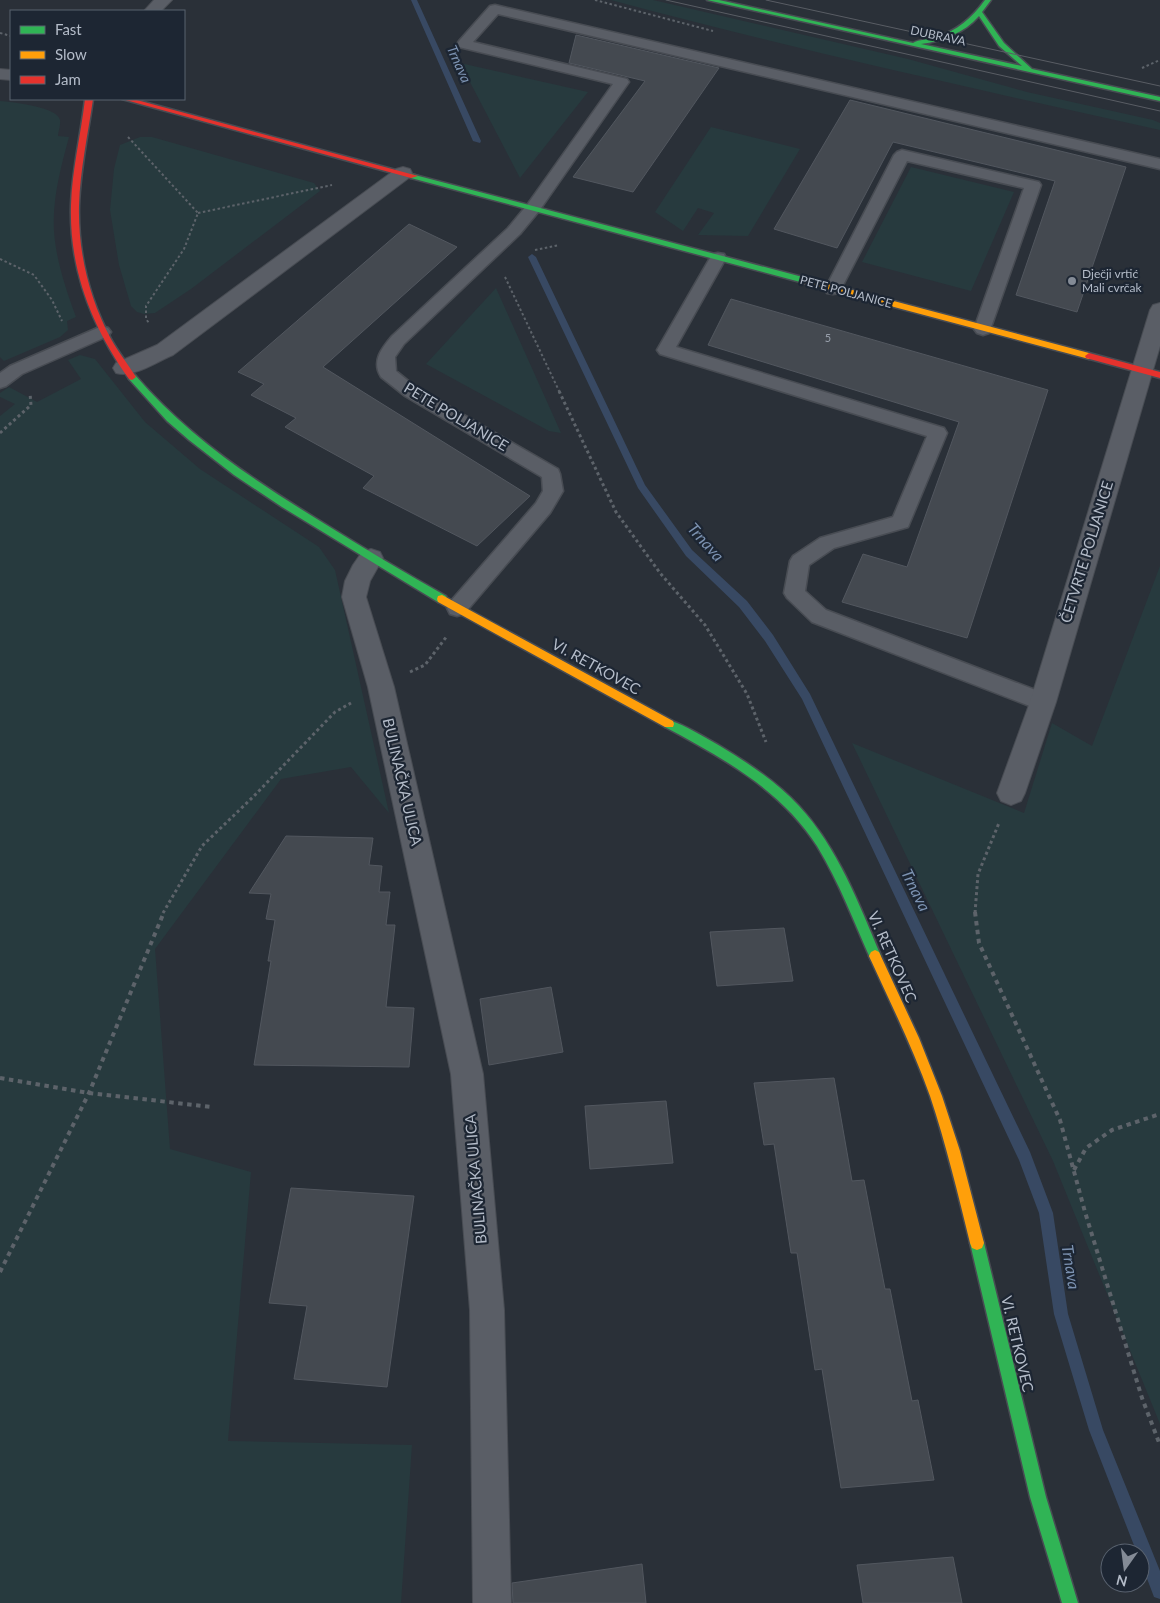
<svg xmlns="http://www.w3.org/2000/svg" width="1160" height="1603" font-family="Lato,sans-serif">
<rect width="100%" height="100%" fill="#2a3038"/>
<path fill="#273a3e" d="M611,0H653L908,59L1027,92L1153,120L1160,123V130C976,89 792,49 611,0Z
M460,63L588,92L520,178Z
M0,101C12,102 58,107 60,120C61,125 58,132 58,136L69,137C61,167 52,199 54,231C56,261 66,289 76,317L67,321L68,330L60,337L4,361L0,357Z
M711,127L800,149L748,236L698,235L714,213L698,208L683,231L655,212Z
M140,137H152L314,183L320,191L191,289L155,313L144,314L137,312L131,306L119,265L110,210L114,169L120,145Z
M911,167L1014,192L971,291L862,262Z
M496,288L561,433L549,431L426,364Z
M80,355L95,359L145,422L200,469L319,547L335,570L389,813L351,767L281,779L155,949L170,1149L251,1172L228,1441L412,1445L401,1603H0V416L15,404L0,397V393L9,387L37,402L81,379L68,360Z
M1160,566V1424L1053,1161L852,743L1024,813L1052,723L1092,746Z"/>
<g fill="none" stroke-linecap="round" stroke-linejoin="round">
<path fill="#384963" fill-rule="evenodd" d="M411,0H417L481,141L480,143L473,141Z
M532,254L536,257L645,485L692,550L747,601L773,635L810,694L1030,1152L1053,1213L1068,1314L1103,1430L1160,1571V1599L1154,1597L1140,1560V1553H1137L1089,1430L1054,1314L1039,1213L1019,1160L802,699L765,641L739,607L686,556L638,488L528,257Z"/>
</g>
<path fill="#444950" stroke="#52575f" d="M576,35L719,68L633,192L573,177L645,81L569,63Z
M850,100L1126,167L1077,312L1016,295L1055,181L893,142L837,248L774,229Z
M409,224L457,247L323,367L530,496L477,546L363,488L374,476L285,427L296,418L251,395L264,384L238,372Z
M731,299L1048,390L967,638L842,602L863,554L907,567L959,422L708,345Z
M286,836L373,838L369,865L382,866L379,892H390L386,925H395L386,1007L414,1008L409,1067L254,1065L271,961H268L275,920L266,919L271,894L249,893Z
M784,928L793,981L717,986L710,932Z
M551,987L563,1052L489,1065L480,999Z
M834,1078L852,1181L864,1180L885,1289H890L912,1401L918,1400L934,1480L841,1488L822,1369L815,1370L797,1253H791L774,1144L764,1145L754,1083Z
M666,1101L673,1163L590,1169L585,1106Z
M291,1188L414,1196L387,1387L294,1379L307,1306L269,1303Z
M953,1557L962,1603H863L857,1565Z
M642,1564L646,1603H513L512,1583Z"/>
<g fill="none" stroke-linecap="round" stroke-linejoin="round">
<defs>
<path id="lane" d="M495,5L1160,159V169L498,14L473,42L627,79L629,82L539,211L520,234L404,344L395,357L396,371L417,388L558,469L560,474L563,491L550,513L464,614L457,616L450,614L447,608L450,602L536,503L543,491L542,477L405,396L381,377C371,361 382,348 392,336L508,228L527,205L613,84L459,47L457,44L459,41L490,6Z
M902,150L1039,182L1041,185L989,333L983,335L977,333L974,329L1024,188L907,161L841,289L839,293L833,294L827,293L825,289L894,155L897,152Z
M718,253L724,254L726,258L676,347L944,428L947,433L908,527L834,548L809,565L805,591L826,610L1051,696L1054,702L1051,708L1043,711L1035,708L812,622L787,598L784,593L790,561L793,556L820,538L893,517L927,436L660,354L657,350L710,258L712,254Z
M102,326L108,328L111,332L108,336L22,374L6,386L0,388V373L10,366Z"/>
<path id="street" d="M154,0H172L161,11H144Z
M0,69L11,70V80L0,79Z
M403,167L410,169L412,173L410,177L173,355C156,362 134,378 116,373L113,368L116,363L157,345L396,169Z
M1160,303V346L1056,702L1025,793L1021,801L1011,805L1001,801L997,793L1030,702L1150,310L1153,305Z
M371,549L380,552L383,558L370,581L366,597L394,687L483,1074L504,1310L511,1603H473L470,1310L451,1074L368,687L342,597L345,581L353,565L362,552Z"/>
<path id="fast" d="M707,0H719L913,43C919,39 928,40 936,37C957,31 972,18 985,0H991L982,12L1004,43L1032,69L1160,97V101ZM979,16L999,46L1022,66L921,44C943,41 964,33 979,16Z
M411,174L810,279L811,281L810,283H804L411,178Z
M132,374L135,375C189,438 255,481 325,524C365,549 405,573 446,596L447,599L446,602H438L405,582L282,507L234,475L189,440L167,421L129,379V375Z
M669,720C687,726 704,737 720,746C748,763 777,782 799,806C838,848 859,904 881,956L879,960L875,962L871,960C854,922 839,882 817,846C781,790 723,758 665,727L664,724L665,721Z
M977,1236L982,1238L984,1243L1046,1497L1078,1603H1062L1030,1497L970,1243L972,1238Z"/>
<path id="slow" d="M807,278L1089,353L1093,356L1089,359L804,283V279Z
M442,595L673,721L674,724L673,727H665L438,602L437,599L438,596Z
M875,950L879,952L919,1038L942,1096L960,1151L984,1243L982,1248L977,1250L972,1248L970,1243C958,1194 946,1144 930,1096C913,1048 890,1002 869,956L871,952Z"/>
<path id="jam" d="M85,99H93C88,134 80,170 79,206C78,252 89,298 111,339C118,352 128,364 136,377L132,380L129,379C92,327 69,270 71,205C72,170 81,134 85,99Z
M122,99H133L418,176L411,178Z
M1089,353L1160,372V378L1086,358L1085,356Z"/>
</defs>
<use href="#lane" stroke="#484c53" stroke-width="3"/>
<use href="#street" stroke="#484c53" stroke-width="2"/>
<use href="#fast" stroke="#484c53" stroke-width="3"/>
<use href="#slow" stroke="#484c53" stroke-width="3"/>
<use href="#jam" stroke="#484c53" stroke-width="3"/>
<path stroke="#5d636a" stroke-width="2" stroke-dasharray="2.5 2.5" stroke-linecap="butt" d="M595,0L713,31
M0,33L11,36
M1142,68L1160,60
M128,137L198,213L184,249L146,306V319L149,323
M198,213L332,185
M535,250L559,245
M0,259L34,275L52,300L62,321
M505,277L560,393"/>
<path stroke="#5d636a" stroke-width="3" stroke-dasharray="3 3" stroke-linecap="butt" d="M559,391L616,512L660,573L705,625L747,694L766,742
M0,433L31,405L30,393
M410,672L425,665L447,636
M163,913L202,846L254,796L335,712L351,703
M975,913L978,874L999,823"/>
<path stroke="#5d636a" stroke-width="4" stroke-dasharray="4.5 4.5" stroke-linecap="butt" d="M975,912L979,943L1060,1120L1085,1212L1142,1398L1160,1445
M0,1078L89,1093L212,1107
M1074,1170L1086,1148L1112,1130L1160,1114
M0,1272L89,1093L164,912"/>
<use href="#lane" fill="#5a5e66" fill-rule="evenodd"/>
<use href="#street" fill="#5a5e66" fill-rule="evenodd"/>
<use href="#fast" fill="#30b455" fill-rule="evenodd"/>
<use href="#slow" fill="#ff9f0a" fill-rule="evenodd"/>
<use href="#jam" fill="#e5322d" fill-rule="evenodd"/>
<path stroke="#595d64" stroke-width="1" d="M666,0L1160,111
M766,0L1160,86"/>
</g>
<circle fill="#848b96" stroke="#1d2633" stroke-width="2" cx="1072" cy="281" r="5"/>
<g text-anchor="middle" stroke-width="4.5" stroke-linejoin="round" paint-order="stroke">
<g font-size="11" fill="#989fab">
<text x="828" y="342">5</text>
</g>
<g font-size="12" fill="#b4bcc9" stroke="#1d2633">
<text transform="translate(938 36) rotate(12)" y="4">DUBRAVA</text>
<text transform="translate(846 292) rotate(15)" y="4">PETE POLJANICE</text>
</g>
<g font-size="12" fill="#b4bcc9" stroke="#1d2633" text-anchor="start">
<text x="1082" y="278">Dječji vrtić<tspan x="1082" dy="14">Mali cvrčak</tspan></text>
</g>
<g font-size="14" font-style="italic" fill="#7c92b1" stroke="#1d2633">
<text transform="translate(459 64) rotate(66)" y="5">Trnava</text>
</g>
<g font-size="15" fill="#b4bcc9" stroke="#1d2633">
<text transform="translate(456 417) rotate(31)" y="5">PETE POLJANICE</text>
<text transform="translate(1087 552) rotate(-73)" y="5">ČETVRTE POLJANICE</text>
<text transform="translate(596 667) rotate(29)" y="5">VI. RETKOVEC</text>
<text transform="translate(402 782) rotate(77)" y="5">BULINAČKA ULICA</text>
<text transform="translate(892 957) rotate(66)" y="5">VI. RETKOVEC</text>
<text transform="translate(476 1179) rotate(-95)" y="5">BULINAČKA ULICA</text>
<text transform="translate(1017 1344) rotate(77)" y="5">VI. RETKOVEC</text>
</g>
<g font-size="16" font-style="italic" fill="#7c92b1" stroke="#1d2633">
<text transform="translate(706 542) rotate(48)" y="6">Trnava</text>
<text transform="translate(916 890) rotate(64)" y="6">Trnava</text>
<text transform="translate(1071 1267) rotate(81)" y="6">Trnava</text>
</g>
</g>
<rect x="10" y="10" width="175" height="90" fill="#1d2633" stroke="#59626f"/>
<rect x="20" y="26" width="25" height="8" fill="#30b455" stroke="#59626f"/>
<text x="55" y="35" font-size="15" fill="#b4bcc9">Fast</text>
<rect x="20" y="51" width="25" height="8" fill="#ff9f0a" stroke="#59626f"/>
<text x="55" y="60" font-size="15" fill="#b4bcc9">Slow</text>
<rect x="20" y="76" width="25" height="8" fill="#e5322d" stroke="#59626f"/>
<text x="55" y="85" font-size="15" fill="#b4bcc9">Jam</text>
<g transform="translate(1125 1568) rotate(194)"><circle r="24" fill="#1d2633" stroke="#59626f"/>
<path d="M0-4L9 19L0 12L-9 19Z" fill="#848b96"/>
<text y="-8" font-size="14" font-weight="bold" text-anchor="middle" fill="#b4bcc9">N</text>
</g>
</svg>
